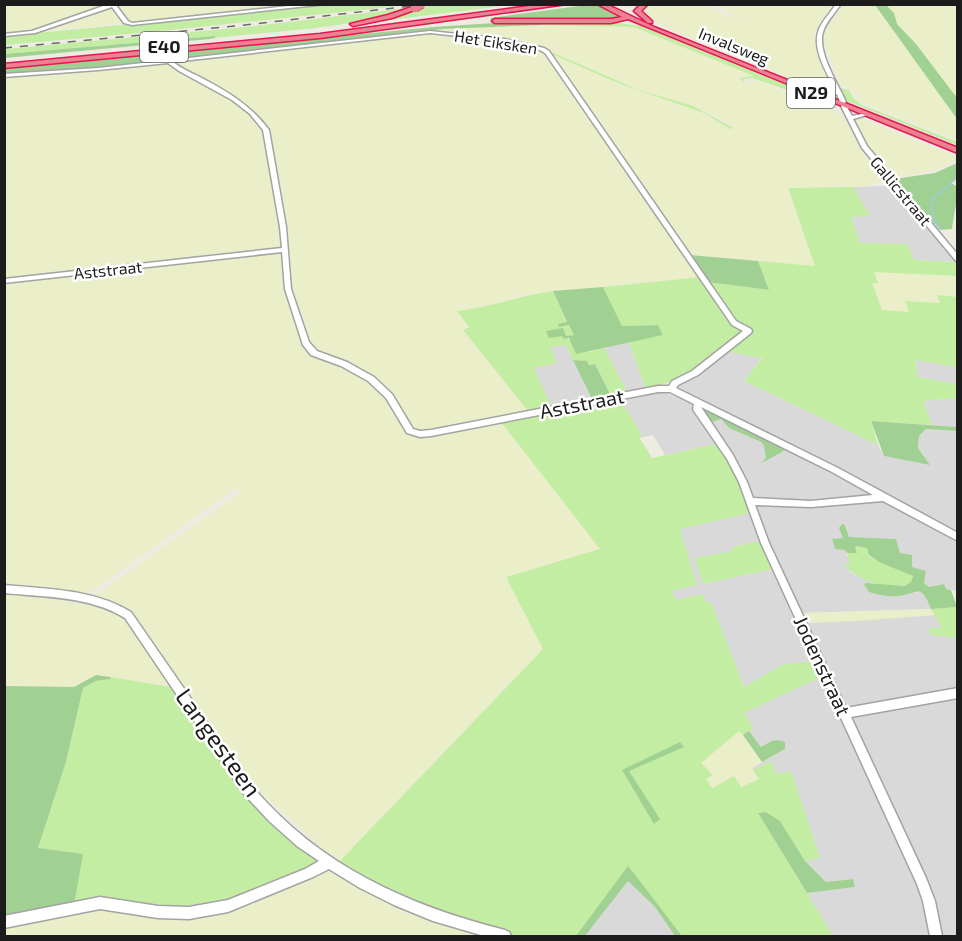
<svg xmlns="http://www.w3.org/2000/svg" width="962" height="941" font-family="'Exo 2',sans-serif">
<rect width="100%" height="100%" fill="#eeebe1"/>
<path fill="#dad9d9" d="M885,186L894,188L946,247L956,262L914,260L906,244L860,243L851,217L869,216L853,187Z
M628,341L646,389L628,393L604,348Z
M566,345L592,399L552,408L533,368L556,363L549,347Z
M725,351L762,357L744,381L878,445L884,456L929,464L918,448L919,436L926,429L957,431V535L675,389L677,384Z
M916,359L957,367V384L917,377Z
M663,392L692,403V409L716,444L665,455L653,435L640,438L620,399Z
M957,398V427L932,425L923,401Z
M721,419L729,428L761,442L764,446L766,458L761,464L786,448L874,496L816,502L755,499L745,477L710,423Z
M887,501L957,540V591L946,589L944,584L929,587L924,583L926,571L912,567L900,553L896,539L849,537L846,525L843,538L832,539L835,549L845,550L851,565H844L851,573L877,583H873L908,593L921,592L925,595L931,609L803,613L785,577L754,504Z
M750,513L760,541L732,547L734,551L703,584L773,569L813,661L782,665L744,687L711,603H707L702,594L676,600L671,591L697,585L679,529Z
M935,615L942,628L931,635L957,638V688L851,706L843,702L807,623Z
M821,677L919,889L931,936H833L807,893L855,887L853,879L826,882L805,861L820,858L812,834L776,774L771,761L753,770L752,768L785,749L769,742L761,747L749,731L754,729L743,713Z
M957,696V936H940L939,926L850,718L852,715Z
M628,881L655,907L675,936H585Z"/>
<path fill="#eaefca" d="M5,5H108L125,23L5,35Z
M114,5H319L133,23L127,22Z
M653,5H703L738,19L740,18L715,5H833L814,33L818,55L830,82L817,89L667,28L643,13L644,8Z
M843,5H875L957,119V140L864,104L858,101L852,90L841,86L823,41L826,29Z
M886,5H957V98L916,44L897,24Z
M563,24L634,27L755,76L741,78L744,82L758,81L843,116L860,148L885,183L865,185L866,187L789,188L815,266L690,255L547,50L618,83L704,113L730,129L722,120L693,106L639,90L533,44L516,39L430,32L467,27Z
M431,33L504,41L544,50L701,277L527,294L479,309L457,311L469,328L463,331L528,411L425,432V439L501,422L600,549L543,648L338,863L249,782L201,717L131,612L111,600L93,597L241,492L236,488L85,596L5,586V283L274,252L282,255L286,288L306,354L335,363L312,349L302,327L305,317L298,313L290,291L269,124L265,125L250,110L173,63Z
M167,63L225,95L252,114L264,128L281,223L282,246L279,249L5,280V77Z
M860,118L957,157V159L934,171L892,178L867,145L855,120Z
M873,271L957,276V297L938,295L940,303L906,302L910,312L882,310L872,283H877Z
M5,593L109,607L126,618L170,687L100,675L74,687L5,686Z
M931,609L935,615L857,621L807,623L803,613Z
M740,730L762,762L752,768L759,779L741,787L734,776L711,788L706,779L712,775L701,763Z
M329,871L386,901L420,916L481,936H5V926L88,909Z"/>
<path fill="#c3eda2" d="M441,4L511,5L365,23C391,18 415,8 441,4Z
M331,5H408L161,31L5,45V36Z
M408,8C347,30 279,30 215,38L214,36L5,54V49L246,27Z
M540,23H618L641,26L811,95L810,100L845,115L802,98L804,96L752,78L743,79L745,82L758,81L744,82L740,78L754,76L634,27L541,25Z
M533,44L639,90L693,106L733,128L730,129L704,113L618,83L531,45Z
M840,88L849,90L854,99L862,105L957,142V145L845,100Z
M853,187L870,216L851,217L860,243L907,244L914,260L956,262L957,276L874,272L878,283H872L882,310L909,312L905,301L940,303L937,295L957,297V367L916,360L917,377L957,384V398L923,401L932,425L871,421L878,445L744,381L762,358L725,351L750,331L737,322L707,282L769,290L758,261L815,266L788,188Z
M701,277L741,329L742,333C708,361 690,379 646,389L628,341L663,335L658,325L622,326L603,287Z
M553,291L567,323L559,326L570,325L574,335L566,336L563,328V336L589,352L604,348L628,393L611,396L595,364L589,365L587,361L573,360L566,345L550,347L557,363L534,368L552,408L528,411L463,330L469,327L457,311C490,308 520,295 553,291Z
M620,399L642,435L639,437L652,458L716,444L732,469L750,513L680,529L697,585L672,591L676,600L702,594L707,603L711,602L744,687L782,665L813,661L821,677L744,713L754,729L743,735L739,731L701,763L713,775L706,779L712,788L734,776L741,787L759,779L753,770L771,761L776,774L791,771L820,858L805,861L780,821L766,812L758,813L833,936H682L628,867L576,936C558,936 538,939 521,936C468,929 383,892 338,863L543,649L506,577L600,549L501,422Z
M760,541L773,569L703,584L695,558L733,551L732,547Z
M855,546L868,548L869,556C880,564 908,569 914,579C898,597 856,579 843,565H850L847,553H857Z
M957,607V638L931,635L928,628H942L931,609Z
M111,677L170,687L245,791L319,859L309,869L221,904L203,907L74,905L38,848L66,762L83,688L96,681L109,679Z"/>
<path fill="#a1d192" d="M594,4L623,18L491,20L490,18Z
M875,5H886L894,13L897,24L916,44L957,98V119Z
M511,22H540L541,25L444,29L141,64L5,75V69L433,27Z
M215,36V38L210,39L5,58V54Z
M957,163V178L951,183L958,187C957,202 954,214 952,229L940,230L894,179L935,173Z
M690,255L758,261L769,290L707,282Z
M603,287L622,326L658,325L663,335L576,354L569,338L564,339L562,336L549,338L546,331L563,328L566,336L574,335L569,325L559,327L558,324L567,322L553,291Z
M573,360L587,361L589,365L595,364L611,396L592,399Z
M703,408L786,448L782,452L760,464L766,458L764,446L761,442L729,428L721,419L710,423Z
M871,421L957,427V431L926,429L919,436L918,448L930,465L884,456Z
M842,524L845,525L849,537L896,539L900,553L912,555V567L926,571L924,583L929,587L944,584L946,589L951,590L957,607L931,609C920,582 919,594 898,596C889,597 878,595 869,592L864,585L866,583L904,586L911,582L913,576L879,562L869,555L867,548L855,546L857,553H847L845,550L835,549L832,539L843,538L839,528Z
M96,675L111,677L110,679L96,681L83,688L66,762L38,848L83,854L74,905L4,919V686L74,687Z
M749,731L761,747C770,742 774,738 785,742V749L762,762L743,735Z
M680,742L684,747L629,771L660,819L654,824L622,770Z
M766,812L780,821L805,861L826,882L853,879L855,887L807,893L758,813Z
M628,866L636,876L682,936H675L655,907L628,881L585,936H576Z"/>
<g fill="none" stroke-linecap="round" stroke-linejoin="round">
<path stroke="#9ecde0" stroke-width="1.5" d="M941,229L934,221L931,201L958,177"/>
<defs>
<path id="minor" d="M109,4H115L128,21L132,23L307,4H327L132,25L124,23L112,7L35,33L4,36V34L32,31Z
M836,4H841C835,13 826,22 823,32C817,52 838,84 846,102L843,104L840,102L837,94L824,96L821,94L833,92L835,89C827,73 811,48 819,29C823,20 831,12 836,4Z
M430,31L504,39L544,48L549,51L736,321L751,329L752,331L751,333L698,375L678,385L676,388L838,468L958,533V541L883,501L811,507L755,505L769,543L846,708L958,688V698L851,717L926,878L935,901L942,936H930L923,901L917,884L761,543L739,482L727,459L694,411L693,409L694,404L670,392H658L431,436L420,437L407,433L386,398L368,381L341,366L311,355L303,345L285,289L282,252L4,283V279L282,248L280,227L263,130L250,114L232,100L179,71L168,63L98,70L4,77V74L98,68ZM430,33L504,41L540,50L545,53L732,325L743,331L692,371L672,381L669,386H658L431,430L420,431L413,429L392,394L374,377L347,362L317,351L309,342L291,289L286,227L269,130C251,105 225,90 198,76C189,72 181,68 173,62ZM701,407L832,472L873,495L811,501L753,498L747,482L733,455Z
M842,105H846L852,116L867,113V115L853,119L867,146L958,255V262L956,261L862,148L841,106Z
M4,585C47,589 94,589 131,612C158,651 185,690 212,729C225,747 236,768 251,785C318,865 406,905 505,930L509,932L511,936H484L433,921L394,905L360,888L329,869L313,877L228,912L189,919L158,918L100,909L4,928V916L100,897L158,906L189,907L228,900L305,869L319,861L297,846L269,821L243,793L125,618C90,596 44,597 4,593Z"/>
<path id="highway" d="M545,4H567L320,38L4,68V64L320,34Z
M597,4H606L654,27L958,148V153L628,19L611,23H495L492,21L495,19H611L622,17Z
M641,4H648L641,11L652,21V23H648L634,11Z
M415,6L417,7V9L392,18L353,26L350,24L388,15Z"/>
</defs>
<use href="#minor" stroke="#a3a3a3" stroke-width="3"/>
<use href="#highway" stroke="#e31751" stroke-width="3"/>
<use href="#minor" fill="#fff" fill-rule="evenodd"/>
<use href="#highway" fill="#ec828f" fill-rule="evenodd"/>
<path stroke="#6a6a6a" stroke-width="1.5" stroke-dasharray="8 8" stroke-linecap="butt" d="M4,48L236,26L429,4"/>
<defs>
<path id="highway-bridge" d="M415,8L422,4"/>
</defs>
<use href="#highway-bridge" stroke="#e31751" stroke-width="9" stroke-linecap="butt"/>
<use href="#highway-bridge" stroke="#ec828f" stroke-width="8"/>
</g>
<g text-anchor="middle" stroke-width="5" stroke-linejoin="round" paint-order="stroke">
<g font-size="16" fill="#1c1c1c" stroke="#fff">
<text transform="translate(496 42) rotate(9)" y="6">Het Eiksken</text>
<text transform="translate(734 46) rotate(22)" y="6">Invalsweg</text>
<text transform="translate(901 191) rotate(50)" y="6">Gallicstraat</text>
<text transform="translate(108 270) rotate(-6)" y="6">Aststraat</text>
</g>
<g fill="#fff" stroke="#606060" stroke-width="1.5">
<rect x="140" y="32" width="48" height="30" rx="4.5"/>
<rect x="787" y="78" width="48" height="30" rx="4.5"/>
</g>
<g font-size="18" font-weight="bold" fill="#1c1c1c">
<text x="164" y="53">E40</text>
<text x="811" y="99">N29</text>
</g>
<g font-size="20" fill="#1c1c1c" stroke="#fff">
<text transform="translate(582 404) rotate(-11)" y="7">Aststraat</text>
<text transform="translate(822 666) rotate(65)" y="7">Jodenstraat</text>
</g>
<g font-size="24" fill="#1c1c1c" stroke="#fff">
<text transform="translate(218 743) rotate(54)" y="8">Langesteen</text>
</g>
</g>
<rect width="962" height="941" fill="none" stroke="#1c1c1c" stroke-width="12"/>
</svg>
